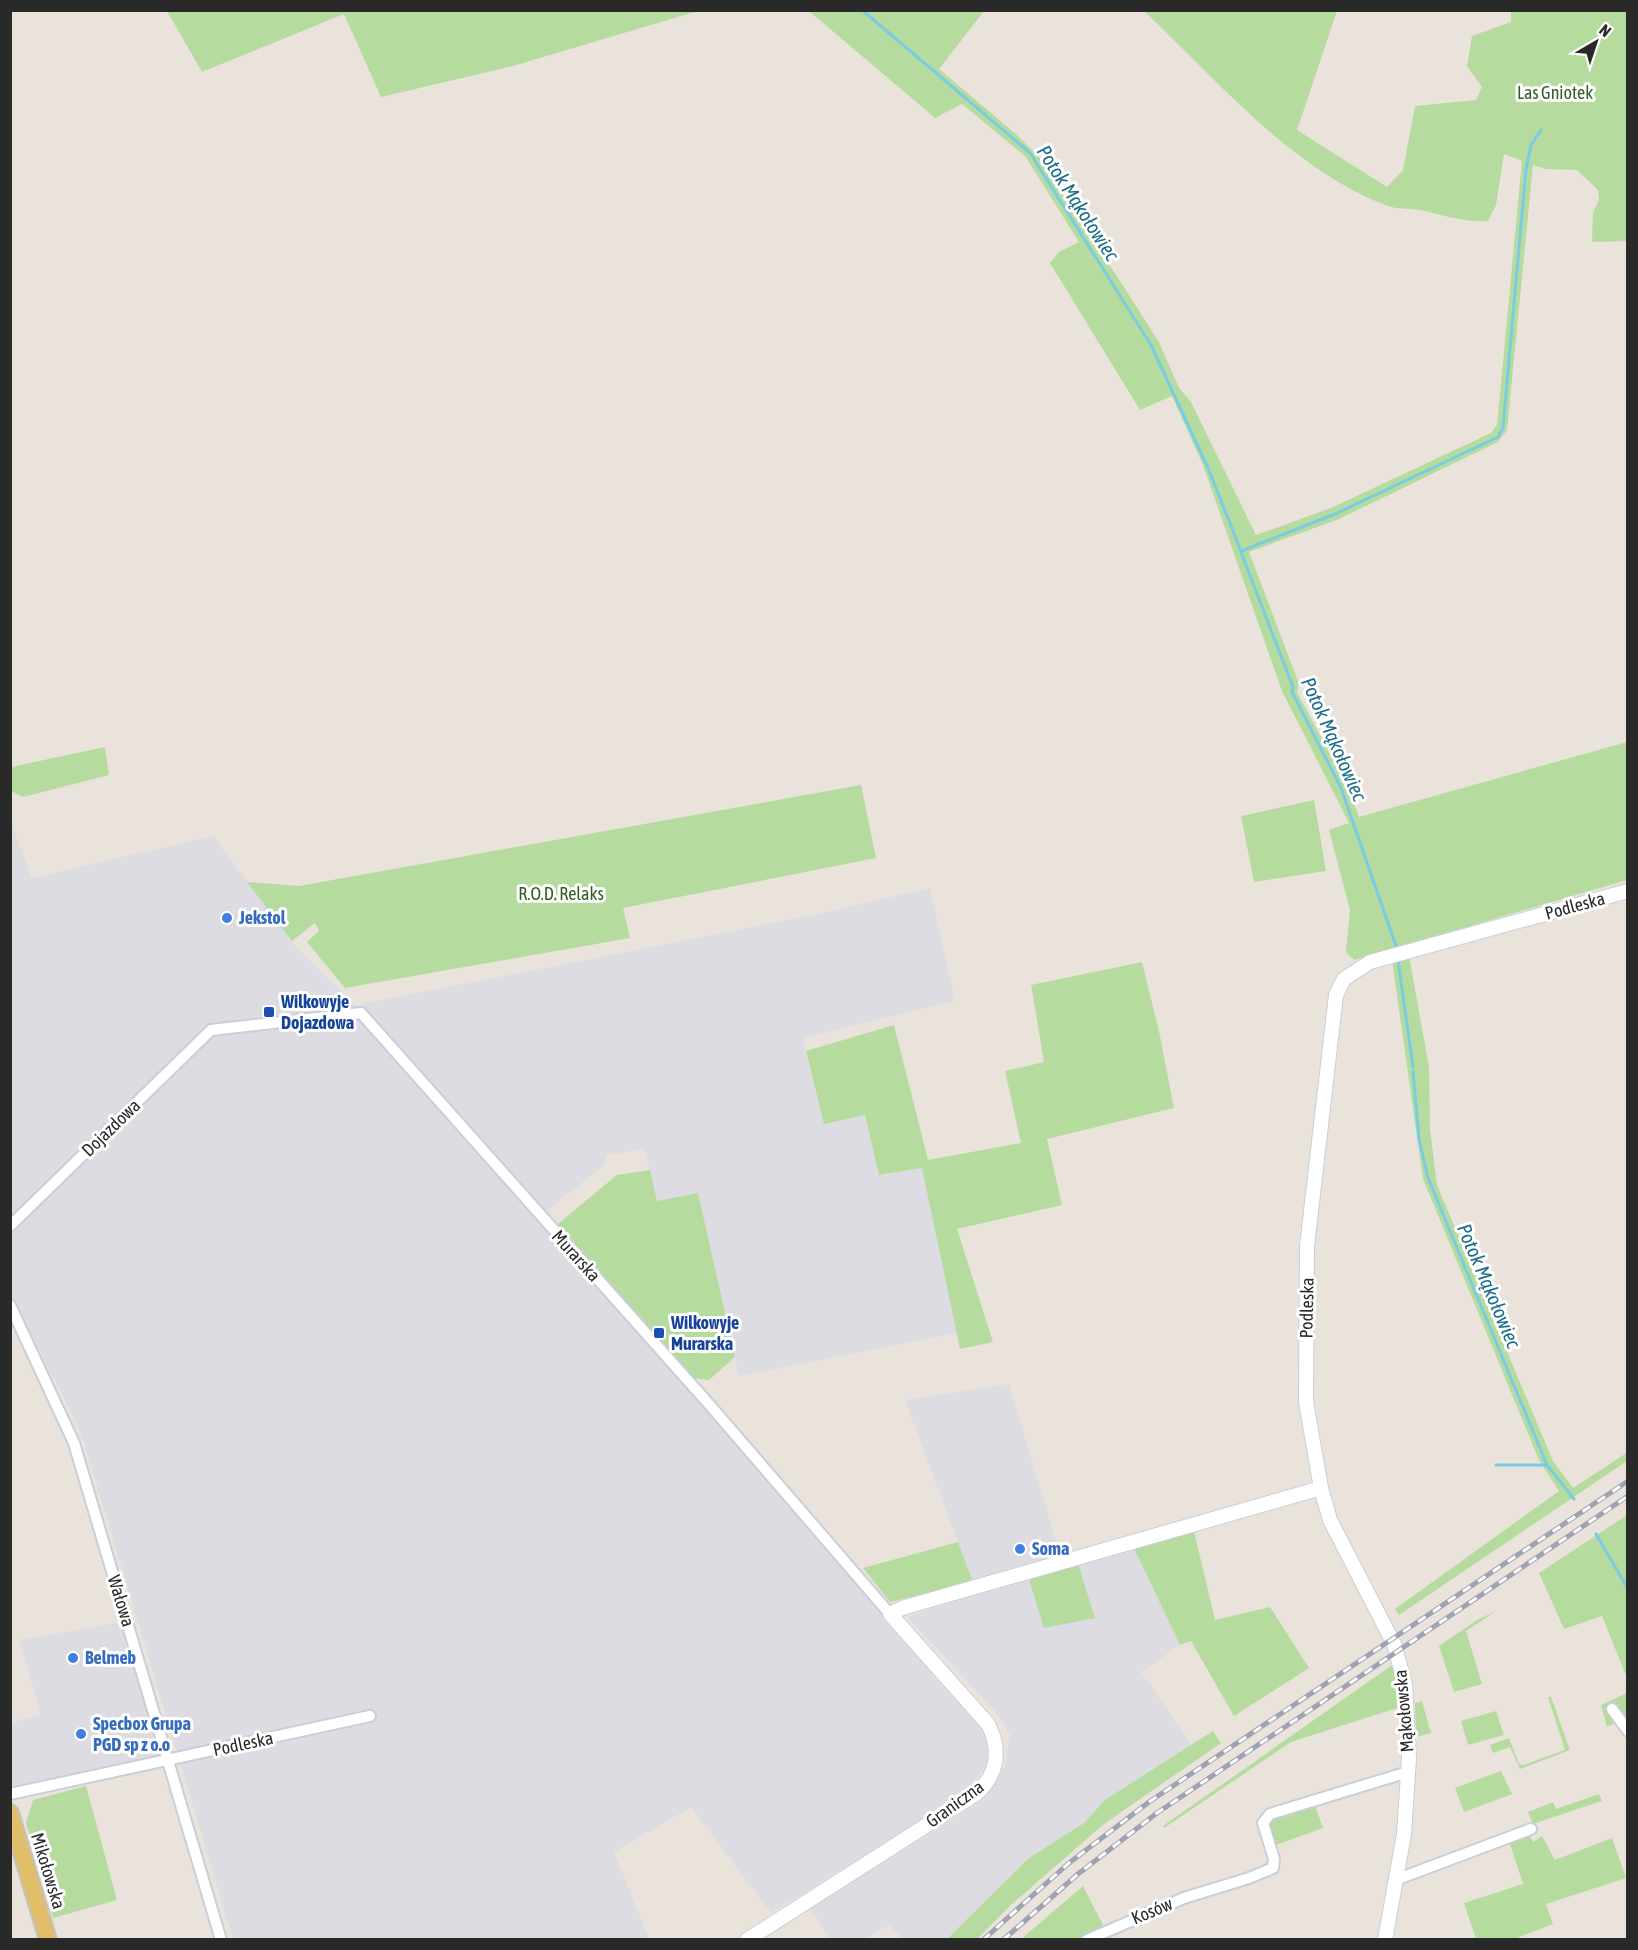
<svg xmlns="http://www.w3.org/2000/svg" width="1638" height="1950" font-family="'Asap Condensed',sans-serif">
<rect width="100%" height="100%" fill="#eae3dc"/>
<path fill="#dddce3" d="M10,820L32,878L213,836L297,948L361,1011L976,1717L992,1744L987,1766L969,1788L948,1804L771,1913L691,1807L614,1852L649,1939H233L81,1432L11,1294Z
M930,888L955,1001L802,1038L824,1124L866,1115L922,1168L957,1333L739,1376L698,1193L656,1201L645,1149L607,1155L604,1165L545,1212L362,1004L818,914Z
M1009,1384L1060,1555L973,1582L905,1400Z
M1132,1544L1180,1645L1141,1672L1192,1746L1105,1800L1084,1823L1029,1858L947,1939H903L889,1925L866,1939H831L810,1908L983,1800L1005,1766L1010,1735L994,1709L907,1617L1028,1576L1095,1617L1078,1563Z
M123,1622L165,1757L12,1787L10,1723L41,1714L19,1640Z"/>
<path fill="#b6db9e" d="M167,11H698L513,66L381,97L344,14L202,72Z
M809,11H984L939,69L1017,135L1043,161L1159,342L1179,388L1191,402L1256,535L1331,508L1491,433L1497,425L1522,161L1504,154L1496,205L1488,221C1467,223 1446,216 1425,211C1412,208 1397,210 1385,205C1290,168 1216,79 1144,11H1337L1297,130L1387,187L1403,170L1415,106L1476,100L1482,87L1467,66L1472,36L1511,22V11H1627V241L1592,242L1593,212L1599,200L1598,190L1577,170L1546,169L1533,165L1507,430L1498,442L1339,519L1249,552L1299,684L1297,692L1348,787L1359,817L1627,742V880L1354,960L1346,952L1350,910L1329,830L1349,823L1282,691L1203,465L1172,396L1140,410L1050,263L1059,252L1079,242L1025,156L962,104L935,118Z
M105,747L109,775L23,797L11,791V767Z
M861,785L876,858L623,908L630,938L345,988L307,942L319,931L315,923L292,941L247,882L299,886Z
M1314,800L1326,871L1254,882L1241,816Z
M1409,956L1429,1067L1430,1129L1437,1185L1553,1461L1573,1488L1628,1452L1627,1461L1399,1615L1395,1609L1559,1491L1539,1460L1423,1179L1392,960Z
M1142,962L1159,1031L1174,1108L1047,1139L1062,1205L957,1229L993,1342L960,1349L922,1168L879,1175L865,1115L824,1124L806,1051L894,1025L928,1160L1021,1143L1005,1071L1044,1062L1031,985Z
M650,1170L657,1201L698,1193L735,1357L709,1380L694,1378L558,1224L617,1175Z
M1627,1515V1678L1602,1616L1564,1629L1539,1573Z
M1194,1531L1215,1620L1270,1607L1309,1668L1234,1716L1191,1641L1180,1645L1132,1544Z
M958,1542L973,1582L890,1602L863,1568Z
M1078,1563L1095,1618L1044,1628L1028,1576Z
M1496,1611L1466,1631L1482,1684L1454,1692L1439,1646L1477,1620Z
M1395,1663L1403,1706L1291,1742L1164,1828L1163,1826Z
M1627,1693V1723L1625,1718L1607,1727L1601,1705Z
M1548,1697H1551L1570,1750L1520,1769L1510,1747L1493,1753L1490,1745L1509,1738L1519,1764L1524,1765L1565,1750Z
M1422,1701L1431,1733L1416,1737L1415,1703Z
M1496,1711L1504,1735L1468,1745L1461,1721Z
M1213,1731L1221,1743L1104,1824L1013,1903L977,1939H947L1029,1858L1084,1823L1105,1800Z
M1501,1771L1512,1794L1464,1812L1455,1788Z
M86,1786L117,1900L53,1918L26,1823L33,1800Z
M1599,1794L1602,1801L1533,1824L1528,1812L1553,1802L1556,1809Z
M1314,1803L1323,1828L1273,1846L1266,1829L1269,1818Z
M1530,1836L1533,1842L1542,1836L1555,1860L1612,1838L1626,1878L1546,1904L1553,1924L1514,1939H1476L1464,1903L1523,1884L1510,1844Z
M1083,1886L1105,1929L1081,1939L1020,1940Z"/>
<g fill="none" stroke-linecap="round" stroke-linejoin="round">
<path stroke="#79cce1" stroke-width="3" d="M862,10L1030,153L1151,345L1175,397
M1176,399L1208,468L1239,546
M1239,547L1293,687L1292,692L1341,788L1396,946
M1241,551L1335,514L1498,437L1503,427L1526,170L1531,145L1541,130
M1398,960L1413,1067
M1413,1071L1419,1139L1428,1178L1547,1465L1574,1499
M1496,1465H1547
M1596,1534L1628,1589"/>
<defs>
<path id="minor" d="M10,1226L211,1030L361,1013L708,1403L890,1614
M10,1305L74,1443L221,1940
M1612,1709L1628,1731
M10,1794L370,1716
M1398,1879L1531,1829
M1087,1940L1184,1898L1249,1878L1273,1868L1274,1859L1263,1823L1270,1814L1408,1772"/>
<path id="tertiary" d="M747,1940L977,1793C998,1774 1001,1749 988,1724L890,1614L902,1608L1321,1488
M1385,1940L1404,1834L1409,1759L1405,1684L1394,1644L1330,1520L1321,1488L1306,1402L1307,1246L1336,995L1344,979L1370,962L1628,891"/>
<path id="primary" d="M10,1813L48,1940"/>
</defs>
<use href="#minor" stroke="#caced9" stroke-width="14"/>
<use href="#tertiary" stroke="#caced9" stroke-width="16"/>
<use href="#primary" stroke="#c3c3c3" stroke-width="20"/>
<use href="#minor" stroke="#fff" stroke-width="10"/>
<use href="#tertiary" stroke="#fff" stroke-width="14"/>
<use href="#primary" stroke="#e1be69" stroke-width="16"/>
<defs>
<path id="rail" d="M983,1940L1069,1863L1149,1802L1628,1481
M1003,1940L1078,1874L1157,1813L1628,1496"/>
</defs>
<use href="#rail" stroke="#9fa3b1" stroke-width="5"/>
<use href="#rail" stroke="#fff" stroke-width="3" stroke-dasharray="9" stroke-linecap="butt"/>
</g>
<g fill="#3f7fe0" stroke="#fff" stroke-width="2">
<circle cx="227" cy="918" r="6"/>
<circle cx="1020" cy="1549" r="6"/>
<circle cx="73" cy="1658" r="6"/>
<circle cx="81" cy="1734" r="6"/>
</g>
<g fill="#1a4fb4" stroke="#fff" stroke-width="2">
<rect x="263" y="1006" width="12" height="12" rx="3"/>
<rect x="653" y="1327" width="12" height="12" rx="3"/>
</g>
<g text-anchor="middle" stroke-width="6" stroke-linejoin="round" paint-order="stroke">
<g font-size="18" fill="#315e21" stroke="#fff">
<text x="1555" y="99">Las Gniotek</text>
<text x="561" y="900">R.O.D. Relaks</text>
</g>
<g font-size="18" fill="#292929" stroke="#fff">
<text transform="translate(1575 906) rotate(-15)" y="6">Podleska</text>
<text transform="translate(111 1128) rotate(-44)" y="6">Dojazdowa</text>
<text transform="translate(576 1256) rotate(48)" y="6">Murarska</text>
<text transform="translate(1307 1308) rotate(-89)" y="6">Podleska</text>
<text transform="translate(121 1601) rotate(73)" y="6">Wałowa</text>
<text transform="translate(1404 1711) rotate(-95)" y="6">Mąkołowska</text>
<text transform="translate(243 1744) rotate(-12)" y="6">Podleska</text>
<text transform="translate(955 1804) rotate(-36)" y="6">Graniczna</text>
<text transform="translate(48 1871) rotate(73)" y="6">Mikołowska</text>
<text transform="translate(1152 1911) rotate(-23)" y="6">Kosów</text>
</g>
<g font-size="18" font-weight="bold" fill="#366cbe" stroke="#fff" text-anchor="start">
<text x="239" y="924">Jekstol</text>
<text x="1032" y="1555">Soma</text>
<text x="85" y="1664">Belmeb</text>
<text x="93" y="1730">Specbox Grupa<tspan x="93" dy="21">PGD sp z o.o</tspan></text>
</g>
<g font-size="18" font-weight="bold" fill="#164399" stroke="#fff" text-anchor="start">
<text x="281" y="1008">Wilkowyje<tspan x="281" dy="21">Dojazdowa</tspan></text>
<text x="671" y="1329">Wilkowyje<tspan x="671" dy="21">Murarska</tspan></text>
</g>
<g font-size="20" font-style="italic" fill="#1b6b8b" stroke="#fff">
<text transform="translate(1078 203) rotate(57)" y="7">Potok Mąkołowiec</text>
<text transform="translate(1334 739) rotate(66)" y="7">Potok Mąkołowiec</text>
<text transform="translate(1489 1286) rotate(67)" y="7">Potok Mąkołowiec</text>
</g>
</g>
<rect width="1638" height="1950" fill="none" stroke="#292929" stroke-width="24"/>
<g transform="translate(1596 42) rotate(39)" stroke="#ffffff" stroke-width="4.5" paint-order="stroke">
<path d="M0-4.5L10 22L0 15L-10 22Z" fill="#292929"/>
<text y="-9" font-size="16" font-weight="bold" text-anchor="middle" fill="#292929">N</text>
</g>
</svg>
